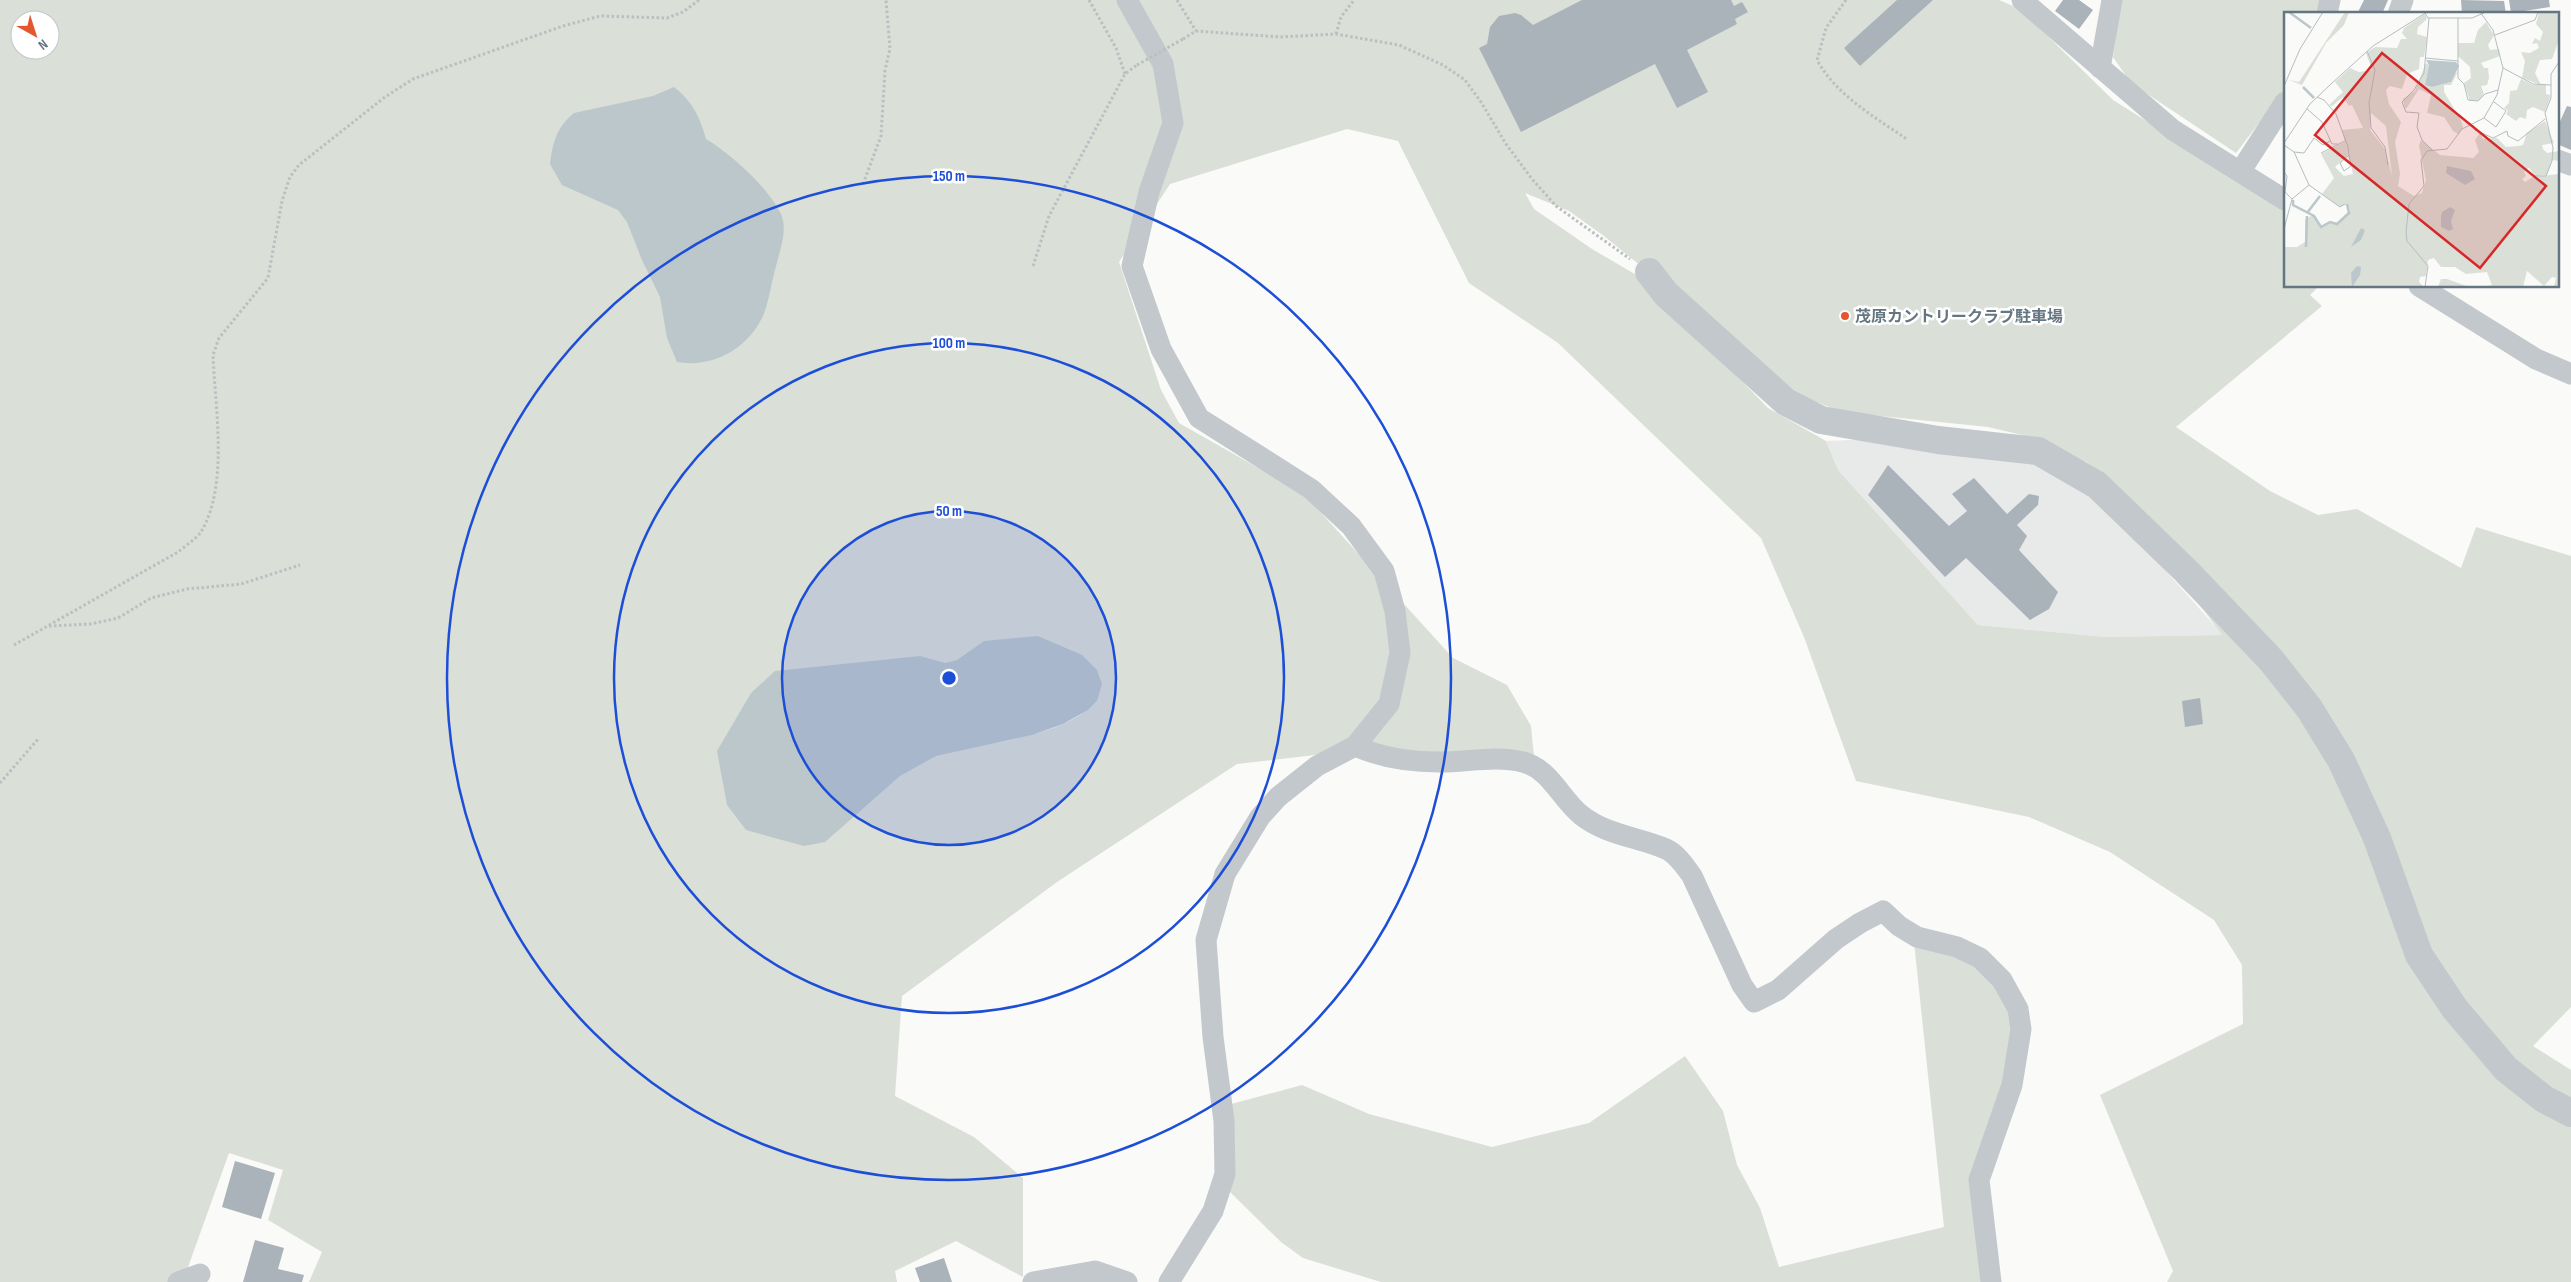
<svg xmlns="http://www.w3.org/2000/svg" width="2571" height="1282" font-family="'Sofia Sans Condensed','Noto Sans JP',sans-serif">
<rect width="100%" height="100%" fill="#fafaf8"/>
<path fill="#e8e9e9" d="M1871,439L2015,454L2081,486L2157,561L2223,635L2106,637L1978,625L1838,470L1826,441Z"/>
<path fill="#dadfd7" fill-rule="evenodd" d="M0,0H1999L2020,9L2113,100L2285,208V286H2319L2310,295L2322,306L2176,427L2270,491L2318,515L2357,509L2461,568L2476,527L2571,556V1007L2533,1046L2571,1070V1282H2167L2173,1271L2100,1095L2243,1024L2242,965L2214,920L2110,852L2029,817L1856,781L1804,637L1761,538L1558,343L1469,283L1398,141L1347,129L1170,184L1119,262L1161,390L1179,423L1304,494L1453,658L1507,685L1531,726L1534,757L1406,753L1374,748L1237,764L1057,882L902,996L895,1096L974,1137L1023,1178V1277L956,1241L895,1271L897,1282H309L322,1252L268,1220L283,1170L229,1153L187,1270L171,1282H0ZM20,20H50V50H20ZM1525,193L1569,211L1604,236L1801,396L1842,412L1988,427L2022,435L2088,463L2111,484L2222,635L2106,637L1978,625L1838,470L1826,441L1768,408L1640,277L1592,249L1534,209ZM1097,701C1067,733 1014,738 973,747Z
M2121,0H2323L2320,14H2285V89L2236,153L2131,83L2113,57Z
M1914,942L1957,952L1999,985L2016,1033L1983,1151L1986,1282H1381L1303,1258L1281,1242L1227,1189L1228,1105L1302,1085L1369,1114L1492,1147L1589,1123L1685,1056L1723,1111L1737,1165L1760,1208L1779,1267L1944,1227Z"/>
<path fill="#bbc7cb" d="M674,87C692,101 700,117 706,139C731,154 768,187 781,214C788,230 780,250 776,266C771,283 769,303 762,318C746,350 712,368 677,362L667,338L660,297L642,260L627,222L618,210L562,185L550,164C553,142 556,128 574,113L653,96Z
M1038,636L1082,655L1097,670L1102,684L1097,701L1088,710L1063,724L1032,735L936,756L900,776L825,842L804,846L746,830L727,805L717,751L751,693L775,671L920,656L945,663L957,660L984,641Z"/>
<path fill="#aab3b9" d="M1582,0H1731L1734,6L1742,2L1748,12L1735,19L1737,24L1687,50L1708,92L1677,108L1655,64L1521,132L1479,48L1487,44L1490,27L1499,16L1515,13L1521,15L1533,25Z
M1897,0H1933L1860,66L1844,48Z
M2063,0H2079L2093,10L2079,29L2055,11Z
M2364,0H2388L2382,14H2357Z
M2461,0L2504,1L2506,14H2462Z
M2509,0H2549L2550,7L2511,13Z
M2567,106L2571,107V150L2557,144V128Z
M1888,465L1949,526L1967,511L1952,494L1974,478L2007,514L2029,494L2039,496L2038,505L2017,525L2027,536L2019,550L2058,592L2049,609L2030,620L1966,558L1945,577L1868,495Z
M2200,698L2203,724L2185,727L2182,701Z
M235,1161L275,1173L261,1219L222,1207Z
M255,1240L284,1248L278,1269L304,1275L302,1282H243Z
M944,1258L952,1282H920L915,1268Z"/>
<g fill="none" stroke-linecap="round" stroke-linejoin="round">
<path stroke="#bbbfc2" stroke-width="3" stroke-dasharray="2.5 2.5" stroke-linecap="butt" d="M1089,0L1116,48L1125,74
M1177,0L1196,31
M1846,0L1826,28L1817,60C1837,96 1875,117 1908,140
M1336,34L1341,17L1354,0
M1183,39L1196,31L1280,37L1336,34L1399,45L1443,65L1465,80L1481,102L1506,144L1532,179L1556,206L1630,259
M863,184L881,136L885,70L890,49L886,0
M1033,266L1049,216L1125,74L1137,65
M49,626L91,624L118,618L151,598L187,589L241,584L300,565
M14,645L178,552C185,546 196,539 201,532C229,485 215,408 213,355L219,338L268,278L282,201L290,177L299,165L385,97L413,79L563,26L600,16L667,18L683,12L699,0
M0,783L39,738"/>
<path stroke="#c3c8cc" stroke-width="21" d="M1127,0L1163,64L1173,123L1149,192L1132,266L1161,349L1199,418L1311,489L1351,526L1384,571L1395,611L1400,653L1389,704L1355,746L1317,766L1278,797L1260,817L1225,874L1206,940L1213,1037L1224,1121L1225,1174L1213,1211L1169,1282
M2022,0L2173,130L2285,200
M2327,14L2330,0
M2398,14L2403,0
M2100,68L2112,0
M2557,160L2571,165
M2240,172L2285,102
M2419,286L2536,359L2571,374
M1355,746C1382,758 1410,762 1440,762C1468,762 1496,755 1523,762C1550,769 1561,799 1581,815C1606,835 1638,837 1666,849C1677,854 1685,866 1692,876L1742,985L1754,1002L1778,990L1836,939L1860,923L1883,911L1899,926L1917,937L1957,947L1980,958L2002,980L2018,1009L2021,1029L2012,1085L1979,1180L1991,1282
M178,1282L200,1274
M1033,1282L1095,1271L1127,1282"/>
<path stroke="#c3c8cc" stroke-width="28" d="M1649,272L1666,294L1786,402L1821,420L1938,440L2038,451L2097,485L2186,571L2271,660L2309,708L2341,760L2377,838L2419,955L2455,1009L2506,1069L2544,1099L2571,1113"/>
<path stroke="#bbbfc2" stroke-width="3" stroke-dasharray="2.5 2.5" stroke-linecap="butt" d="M1137,65L1183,39"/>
</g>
<circle cx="949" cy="678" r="167" fill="#1d4ed8" fill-opacity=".12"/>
<g fill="none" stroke="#1d4ed8" stroke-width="2.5">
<circle cx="949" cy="678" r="167"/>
<circle cx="949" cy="678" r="335"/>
<circle cx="949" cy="678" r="502"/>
</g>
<circle fill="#e4572e" stroke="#fff" stroke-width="2" cx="1845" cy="316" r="5"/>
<g text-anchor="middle" stroke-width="5" stroke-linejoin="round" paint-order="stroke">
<g font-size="16" font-weight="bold" fill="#657683" stroke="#fff" text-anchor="start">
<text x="1855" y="322">茂原カントリークラブ駐車場</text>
</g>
</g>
<g transform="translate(2284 12)">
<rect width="275" height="275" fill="#fafaf8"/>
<path d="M61,0H65L60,13L42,31L18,73L5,68L15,70ZM255,0H273L275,6V28L268,47L256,48L251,61L257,73L238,66L241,49L237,40L246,41L255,36L253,31L248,32L251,26L256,29L259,20L252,12ZM141,2L143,7L134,15L133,22L143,25L140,45H136L135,57L123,62L118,77L106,74L102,78L105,92L117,110L111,130L116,162L114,174L130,184L138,181L142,168L135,134L137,128L156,143L189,146L195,140L191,128L196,121L199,127L213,126L222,135L234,134L239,133L243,121L261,109L270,131L258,133L259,137L263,141L275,139V149L268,148L263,163L251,164L245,156L240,159L242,164L238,167L241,170L249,165L275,162V275H270L272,266L268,265L260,274L243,259L239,275H200L208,273L203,260L182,262L171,255H157L150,246L144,248L142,264L136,265L135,270L140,275H0V235H13L21,230V207L29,203L32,205L36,216L46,210L52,213L66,198L63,192L56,195L38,182L50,166L37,142L61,130L64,143L51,155L60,164L69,162L58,118L79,116L68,93L65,94L59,85L48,94L45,93L59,80L51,70L66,56L75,60L88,58L82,41L91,35L113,36L117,27H123L118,21L120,16ZM87,101L102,114L108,164L101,137L86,118ZM202,10L210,23L204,33L206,38L215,37L216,44L197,51L200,56H204L205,66L203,73L197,74L200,82L195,88L186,89L180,71L187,66L186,55L174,44V31H190L194,18ZM142,51L145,53L141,73L148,75L167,70L168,65L174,59L167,73H160V80L177,108L179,116L174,122L169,119L160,105L143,101L147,83L135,77L122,97L120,94L119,87L131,79ZM237,67L249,73H262V82L266,83V86L261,100L249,95L243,98L242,107L236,105L232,109L222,102L224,99L220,96L225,91L226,79L233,78ZM157,267H163L185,275H154Z" fill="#dadfd7" fill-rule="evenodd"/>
<path d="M142,48L172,50L175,54L167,70L148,75L141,73L145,53ZM163,154L187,159L191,167L181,173L162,161ZM166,195L171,198L167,209L169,217L165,219L157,215V205L158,200ZM77,216L81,218L77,228L67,235ZM73,254L77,255L76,263L68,275L67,261Z" fill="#bbc7cb"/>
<path fill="none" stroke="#bbc7cb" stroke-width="2.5" d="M5,0L27,16M19,75L30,86M9,188V193L30,204L37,215L46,210L53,212L65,201L63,192M23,201L36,184M22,235L23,204"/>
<path fill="none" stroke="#b5bdc2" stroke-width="1" d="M141,1L144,6H188L202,0M145,6L140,61L130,78L118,90L122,100L135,101L133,115L138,128L148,138M174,6V49M211,23L251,8L254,0M83,39L91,58L85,91L87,116L101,135L104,153M141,46L174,49V66L180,72L184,88L194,89L201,82L214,78M219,56L249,72L267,73M0,74L16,37L39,0M33,85L40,88L52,102L64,135L65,143L67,154L60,159L56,151L65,143M23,97L38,110L48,132H54M200,106L212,115L222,99L210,90M189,113L191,118L209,126L223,119L224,124L234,129L261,107M0,131L26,92L47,72L89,34L143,0M0,133L10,140L20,141L30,126L39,133L46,129M10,140L25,173L56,195L61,192M37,141L61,129M0,160L3,164L1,180L8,187M249,164H262L268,149L269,136L261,101L267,86V62L275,50M0,217L8,187L25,173M141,275L144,254L123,229L122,220L125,192L140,174L137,148L143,139L163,137L178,117L200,106L213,83L219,56L209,18L196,0"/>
<path fill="#d62828" fill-opacity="0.15" stroke="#d62828" stroke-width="2.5" d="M98,41L262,174L196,256L31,123Z"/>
<rect width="275" height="275" fill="none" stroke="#657683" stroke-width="2.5"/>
</g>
<circle cx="949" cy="678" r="8" fill="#1d4ed8" stroke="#fff" stroke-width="2.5"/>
<g font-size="15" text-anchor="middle" font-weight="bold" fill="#1d4ed8" stroke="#fff" stroke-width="5" stroke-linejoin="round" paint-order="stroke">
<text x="949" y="181">150 m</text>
<text x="949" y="348">100 m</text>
<text x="949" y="516">50 m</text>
</g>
<g transform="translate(35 35) rotate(141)"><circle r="24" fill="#ffffff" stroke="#c1c8cd"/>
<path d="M0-4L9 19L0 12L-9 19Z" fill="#e4572e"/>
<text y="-8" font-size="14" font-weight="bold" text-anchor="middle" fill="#657683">N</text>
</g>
</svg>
